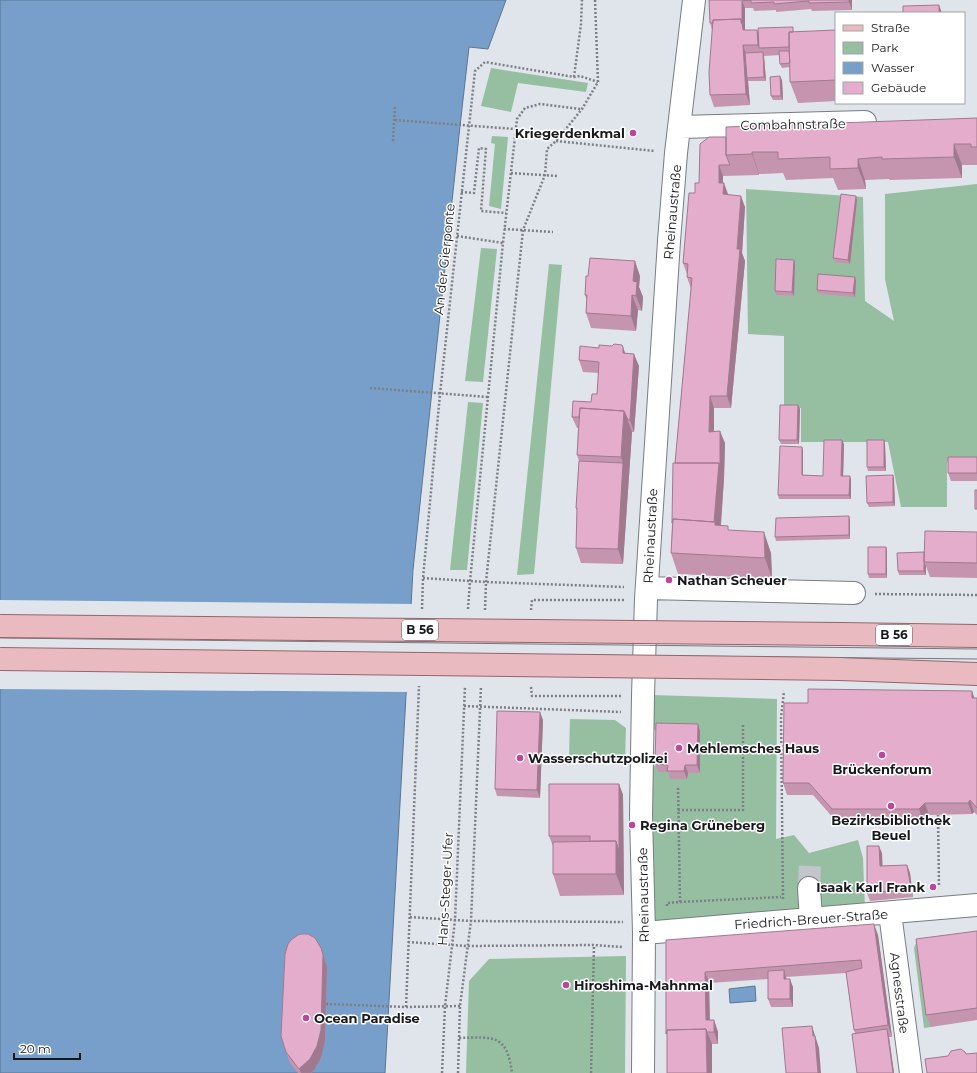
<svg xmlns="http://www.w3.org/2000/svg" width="977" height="1073" font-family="Montserrat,sans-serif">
<rect width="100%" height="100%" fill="#e0e4eb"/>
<path fill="#96bfa1" d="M491,68L588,83L586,92L518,83L511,112L481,106Z
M492,136L508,137L501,209L489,206L495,144L491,143Z
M977,184V461L947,462V507H901L888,442H801V408L784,407V336L748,334L746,189L863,197L865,301L894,321L885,279V194Z
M481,248L497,249L483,382L465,381Z
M549,264L562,265L534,574L517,575Z
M468,402L483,403L467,570H450Z
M653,695L777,699L776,839L794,835L809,853L858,840L863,858L865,908L644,933L650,765C667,766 683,774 700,773V732L651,730Z
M570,719L615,720L626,728L625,761L569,757Z
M917,941L920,951L931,1027L924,1028L914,948Z
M626,956L625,1073H466L469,981L489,959Z"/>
<path fill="#789fc9" stroke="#5b7695" d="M0,0H506L488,49L469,47L460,126L413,570L385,1073H0Z
M755,986L756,1001L730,1003L729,989Z"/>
<path fill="#e0e4eb" d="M0,600L413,604L408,692L0,689Z"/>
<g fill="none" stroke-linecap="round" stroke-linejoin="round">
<path stroke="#c2c5cc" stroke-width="22" stroke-dasharray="22 11" stroke-linecap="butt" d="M809,888L810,864"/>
<defs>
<path id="minor" d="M680,127L865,122
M647,588L854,593
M809,888L811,920
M890,913L911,1073
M644,933L977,905
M643,1073L644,933L641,816L643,696L646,599L669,241L676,153L694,0"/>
<path id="major" d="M841,634L977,636
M840,669L977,674"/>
</defs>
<use href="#minor" stroke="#787c83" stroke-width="24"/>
<use href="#major" stroke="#96646b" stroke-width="24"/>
<path stroke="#7d7f84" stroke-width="2.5" stroke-dasharray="2 2" stroke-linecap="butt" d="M574,77L581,24L582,0
M395,120L515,129
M393,141L395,106
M556,141L655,151
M511,173L557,176
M461,192L474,193L479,148L486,149L481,211L506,213
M504,229L553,232
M457,236L503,243
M370,388L488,397
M423,578L486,582L624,587
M875,594L977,595
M422,609L423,578L440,394L475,71L485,62L574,77L580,76L598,82
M468,609L470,581L503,243L517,119L525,108L540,104L581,109
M485,610L486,582L523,230L545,175L547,149L556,141L582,109L598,82L595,0
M531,610L532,600H625
M531,687L532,696H622
M464,706L621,712
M678,810H743V725
M938,815L939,886
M783,899L781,718L784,691
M680,902L781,897
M667,906V903L680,902L678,786
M410,917L471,921L623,922
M408,942L467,946L594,945L622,947
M326,1004L406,1007L460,1006
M406,1007L419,686
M459,1038C494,1037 507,1034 512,1073
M442,1073L445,1006L455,920L465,686
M458,1073L460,1006L471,921L481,686
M591,1073L594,945"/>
<use href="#minor" stroke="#fff" stroke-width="22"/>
<use href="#major" stroke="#e9bbc0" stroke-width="22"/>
<path stroke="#75777c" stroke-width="1" d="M0,638L977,649
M0,649L977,659"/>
<defs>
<path id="major-bridge" d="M0,626L841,634
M0,659L840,669"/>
</defs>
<use href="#major-bridge" stroke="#96646b" stroke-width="24" stroke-linecap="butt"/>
<use href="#major-bridge" stroke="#e9bbc0" stroke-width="22"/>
</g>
<path fill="#c595af" d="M709,0H852V10L812,11L811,9L776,12V10L754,11L753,8H745V30H757L759,34L836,30V101L798,103L790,82V67L782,68L780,64V55L764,56L766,81H748L750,105L714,107L710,95L712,30L710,23Z
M782,80L783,100H773L771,96Z
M977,118V165H962V178L890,180L889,179L865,180L866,189L838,190L833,178L786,180L783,173L759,174V175L723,176V183L728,195L745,207L742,253L745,261L731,408H714V431L725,443L724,478L721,526L771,553L772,579L678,574L671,553L672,524V522L675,463L691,289L687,277V274L683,263L695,193L699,183L726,137Z
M857,200L850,264L835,262L833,258Z
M794,260L795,264L794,296L776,295L775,291Z
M640,276L639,287L643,297L642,311L638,310L636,331L591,328L586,313L587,301L585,295Z
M855,277L856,281L855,297L819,294L817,290Z
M626,353L639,366L634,432H632L623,564L581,563L576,548L577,511L576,508L579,461L577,455L578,428H577L572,417L591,402L597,394L599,373L583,372L579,360Z
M798,405L800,409L799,444H781L779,440Z
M884,440L885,444L886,471H868L867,467Z
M844,444L843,476H850L851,480V499H779L778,495L802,447L803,451V475L823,476Z
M977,457V481H951L948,473Z
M893,475L894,479L895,506L869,507L867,503Z
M850,520V539L776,541L775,537Z
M977,532V578L930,577L926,566V575H899L898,571L924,552Z
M886,547L887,551V578H869L868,574Z
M977,698V815L974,812L972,814L929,815L923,821H836L813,795H787L783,783L808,703Z
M543,720L540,798L497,796L495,789Z
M700,731V773H688L687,779H670L668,772H658L655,764Z
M619,784L623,795L624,895L560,896L553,874V846L549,836Z
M882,853V866L907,865L910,873L913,897L870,901L867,893Z
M977,931V1020L931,1027L926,1015Z
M878,935L892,1037H889L894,1073L855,1033L854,1030L846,973L786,977L787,979L793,987V1007H771L768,999V979L709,983L710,1020H714L718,1032V1044H712L667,1035L666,940Z
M321,948L327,967L325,1041L321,1058L314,1070L311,1073H298L290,1063L286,1052Z"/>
<path fill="#a0798f" d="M849,0H852V10L849,2Z
M742,1L745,8V29L747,34L743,30L741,23Z
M939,5L942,13H939Z
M757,30L761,41L759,48L758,45Z
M743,45L747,57V78L748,81L750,105L746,94Z
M763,52L764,56L766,81L764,77Z
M780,76L782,80L783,100L781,96Z
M954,144L962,165V178L954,157Z
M752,152L759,174V175L752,154Z
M858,159L865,180L866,189L858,168Z
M719,165L723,176V194L719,183Z
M724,183L728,194H723Z
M741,196L745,207L742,253L745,261L731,408L727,396Z
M856,196L857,200L850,264L848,260Z
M794,260L795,264L794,296L792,292Z
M635,261L640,276L639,287L643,297L642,311L636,296L633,281Z
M855,277L856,281L855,297L853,293Z
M632,295L638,310L636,331L631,316Z
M623,347L627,358L623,353Z
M634,354L639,366L634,432L630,420Z
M710,396L714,408V443L709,432Z
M798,405L800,409L799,444L797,440Z
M624,411L632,432L623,564L618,549L623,463L621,457Z
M720,431L725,443L724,478L720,535L714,524Z
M842,440L844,444L843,480L841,476Z
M884,440L885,444L886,471L884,467Z
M802,447L803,451V479L802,475Z
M893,475L894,479L895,506L893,502Z
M850,476L851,480V499L849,495Z
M849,516L850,520V539L849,535Z
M764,532L771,553L772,579L765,558Z
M886,547L887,551V578L886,574Z
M924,552V562L926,566V575L924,571Z
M972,691L976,702L972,698Z
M540,712L543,720L540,798L537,790Z
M698,724L700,731V773L697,765Z
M685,765L688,773L687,779L684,771Z
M619,784L623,795L624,895L616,874V841Z
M970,800L974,812L972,814L968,803Z
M925,803L929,815L923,821L919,809Z
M879,846L882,853L883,874L880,866Z
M907,865L910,873L913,897L911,889Z
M874,924L878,935L892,1037L888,1025Z
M321,948L327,967L325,1041L321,1058L314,1070L311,1073H301L299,1069Z
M784,970L786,978L787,987L784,979Z
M705,972L709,983L710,1032L706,1020Z
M790,979L793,987V1007L790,999Z
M714,1020L718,1032V1044L714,1032Z
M812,1026L819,1048L821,1073H818Z
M706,1029L712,1044V1073H707Z
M887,1029L889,1037L894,1073H893Z"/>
<path fill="#e5adcc" stroke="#a0798f" d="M709,0H849V2L809,3V1L774,4V2L751,3V0L742,1V23L741,19L713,20V23H710Z
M939,5V13H903V6Z
M741,19V23H742L743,30H757L758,45H743L746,94L710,95L709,72L713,20Z
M793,27V32H789V47L759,48L758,28Z
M836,30V80L790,82L789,32Z
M779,51H789L790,63L780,64Z
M763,52L764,77L747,78L745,53Z
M780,76L781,96H771L770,77Z
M977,118V147H971V144H954V157L882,159V157L858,159V168L830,169V157L778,159V152H752V154L726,155V127Z
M709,137H726V155L730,165H719V183H724L723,194L741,196L737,249H740L727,396H710L709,432L720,431V467L719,463H675L692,278L687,277L688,264L683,263L689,193H695V183H699L700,144Z
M841,194L856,196L848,260L833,258Z
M590,258L635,261L633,281L637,282L636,296L632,295L631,316L586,313L587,295H585L586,276H588Z
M776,259L794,260L792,292L775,291Z
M818,274L855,277L853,293L817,290Z
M614,344L622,345L623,347V353L634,354L630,420H628L624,411L580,408L579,417H572L573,401L591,402L592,394H597L599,362L579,360L580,346L599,348V345L612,346Z
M780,405H798L797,440H779Z
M580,408L624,411L621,457L577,455Z
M824,440H842L841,476H850L849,495H778L780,446L802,447V475L823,476Z
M867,440H884V467H867Z
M948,457H977V473H948Z
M579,461L623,463L618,549L576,548L577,508H576Z
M673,463H719L714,522L673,519L672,523V522Z
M893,475V502L867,503L866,476Z
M975,490H977V509H975Z
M849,516V535L775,537L776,518Z
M673,519L715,522V525L728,526V530L764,532L765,558L671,553Z
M925,531L977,532V563L924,562Z
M868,547H886V574H868Z
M924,552V571H898L897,553Z
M808,689L972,691V698H977V808L970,800L968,803H925L919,809H832L809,783H783L784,703H808Z
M497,711L540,712L537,790L495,789Z
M656,723L698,724L697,765H685L684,771H667L668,765L655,764Z
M549,784H619V851L616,841H590V836H549Z
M616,841V874H553V842Z
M867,846H879L880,866L907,865L911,889L867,893Z
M874,924L888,1025L854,1030L846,972L862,968L861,960L705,972L706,1020H714V1032H707L706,1029L667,1030L666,1034V940Z
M977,931V1008L926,1015L916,939Z
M301,934H308L315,938L321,948L323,955L321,1030L317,1046L310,1059L299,1069L286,1052L281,1036L285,954L288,944L291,940L298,935Z
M784,970V979H790V999H768V971Z
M812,1026L813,1036H815L818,1073H786L782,1028Z
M706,1029L707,1073H667V1030Z
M887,1029L893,1073H857L852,1034Z
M961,1049L965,1052L966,1054L977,1053V1073H927L925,1059L948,1056L951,1051Z"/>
<g fill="#bc469c" stroke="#fff" stroke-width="1.5">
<circle cx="633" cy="133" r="4"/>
<circle cx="669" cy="580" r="4"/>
<circle cx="679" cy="748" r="4"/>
<circle cx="882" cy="755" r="4"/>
<circle cx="520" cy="758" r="4"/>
<circle cx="891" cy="806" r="4"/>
<circle cx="632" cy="825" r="4"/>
<circle cx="933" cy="887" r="4"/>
<circle cx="566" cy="985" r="4"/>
<circle cx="306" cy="1018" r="4"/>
</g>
<g text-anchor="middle" stroke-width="3" stroke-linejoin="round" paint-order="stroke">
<g fill="#fff" stroke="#5d5d5f" stroke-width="1">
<rect x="402" y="620" width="36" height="20" rx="3"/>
<rect x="876" y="625" width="36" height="20" rx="3"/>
</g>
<g font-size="12" font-weight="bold" fill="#17181b">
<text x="420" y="634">B 56</text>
<text x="894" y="639">B 56</text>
</g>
<g font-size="13" fill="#17181b" stroke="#fff">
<text transform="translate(793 124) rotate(-1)" y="5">Combahnstraße</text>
<text transform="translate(672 212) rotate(-85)" y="5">Rheinaustraße</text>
<text transform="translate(444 259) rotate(-84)" y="5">An der Gierponte</text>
<text transform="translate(650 536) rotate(-87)" y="5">Rheinaustraße</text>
<text transform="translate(445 889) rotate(-87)" y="5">Hans-Steger-Ufer</text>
<text transform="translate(643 895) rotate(-91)" y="5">Rheinaustraße</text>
<text transform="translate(811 919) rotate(-4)" y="5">Friedrich-Breuer-Straße</text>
<text transform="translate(900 993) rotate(83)" y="5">Agnesstraße</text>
</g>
<g font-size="13" font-weight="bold" fill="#17181b" stroke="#fff" text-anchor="start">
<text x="625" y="138" text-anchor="end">Kriegerdenkmal</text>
<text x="677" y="585">Nathan Scheuer</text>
<text x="687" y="753">Mehlemsches Haus</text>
<text x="528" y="763">Wasserschutzpolizei</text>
<text x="882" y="774" text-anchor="middle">Brückenforum</text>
<text x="891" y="825" text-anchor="middle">Bezirksbibliothek<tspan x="891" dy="15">Beuel</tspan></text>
<text x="640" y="830">Regina Grüneberg</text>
<text x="925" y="892" text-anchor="end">Isaak Karl Frank</text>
<text x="574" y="990">Hiroshima-Mahnmal</text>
<text x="314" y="1023">Ocean Paradise</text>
</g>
</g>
<rect x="835" y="12" width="130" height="92" fill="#ffffff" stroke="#a2a3a4"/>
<rect x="843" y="25" width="20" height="6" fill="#e9bbc0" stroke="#a2a3a4"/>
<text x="871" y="32" font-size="12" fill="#17181b">Straße</text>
<rect x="843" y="42" width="20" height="12" fill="#96bfa1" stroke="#a2a3a4"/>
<text x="871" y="52" font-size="12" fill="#17181b">Park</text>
<rect x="843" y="62" width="20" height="12" fill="#789fc9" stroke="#a2a3a4"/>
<text x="871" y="72" font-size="12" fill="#17181b">Wasser</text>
<rect x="843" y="82" width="20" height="12" fill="#e5adcc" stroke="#a2a3a4"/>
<text x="871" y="92" font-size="12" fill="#17181b">Gebäude</text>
<path d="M14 1053v6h66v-6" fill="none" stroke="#17181b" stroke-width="2"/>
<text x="20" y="1053" font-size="12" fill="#17181b" stroke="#ffffff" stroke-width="3" paint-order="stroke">20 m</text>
</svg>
